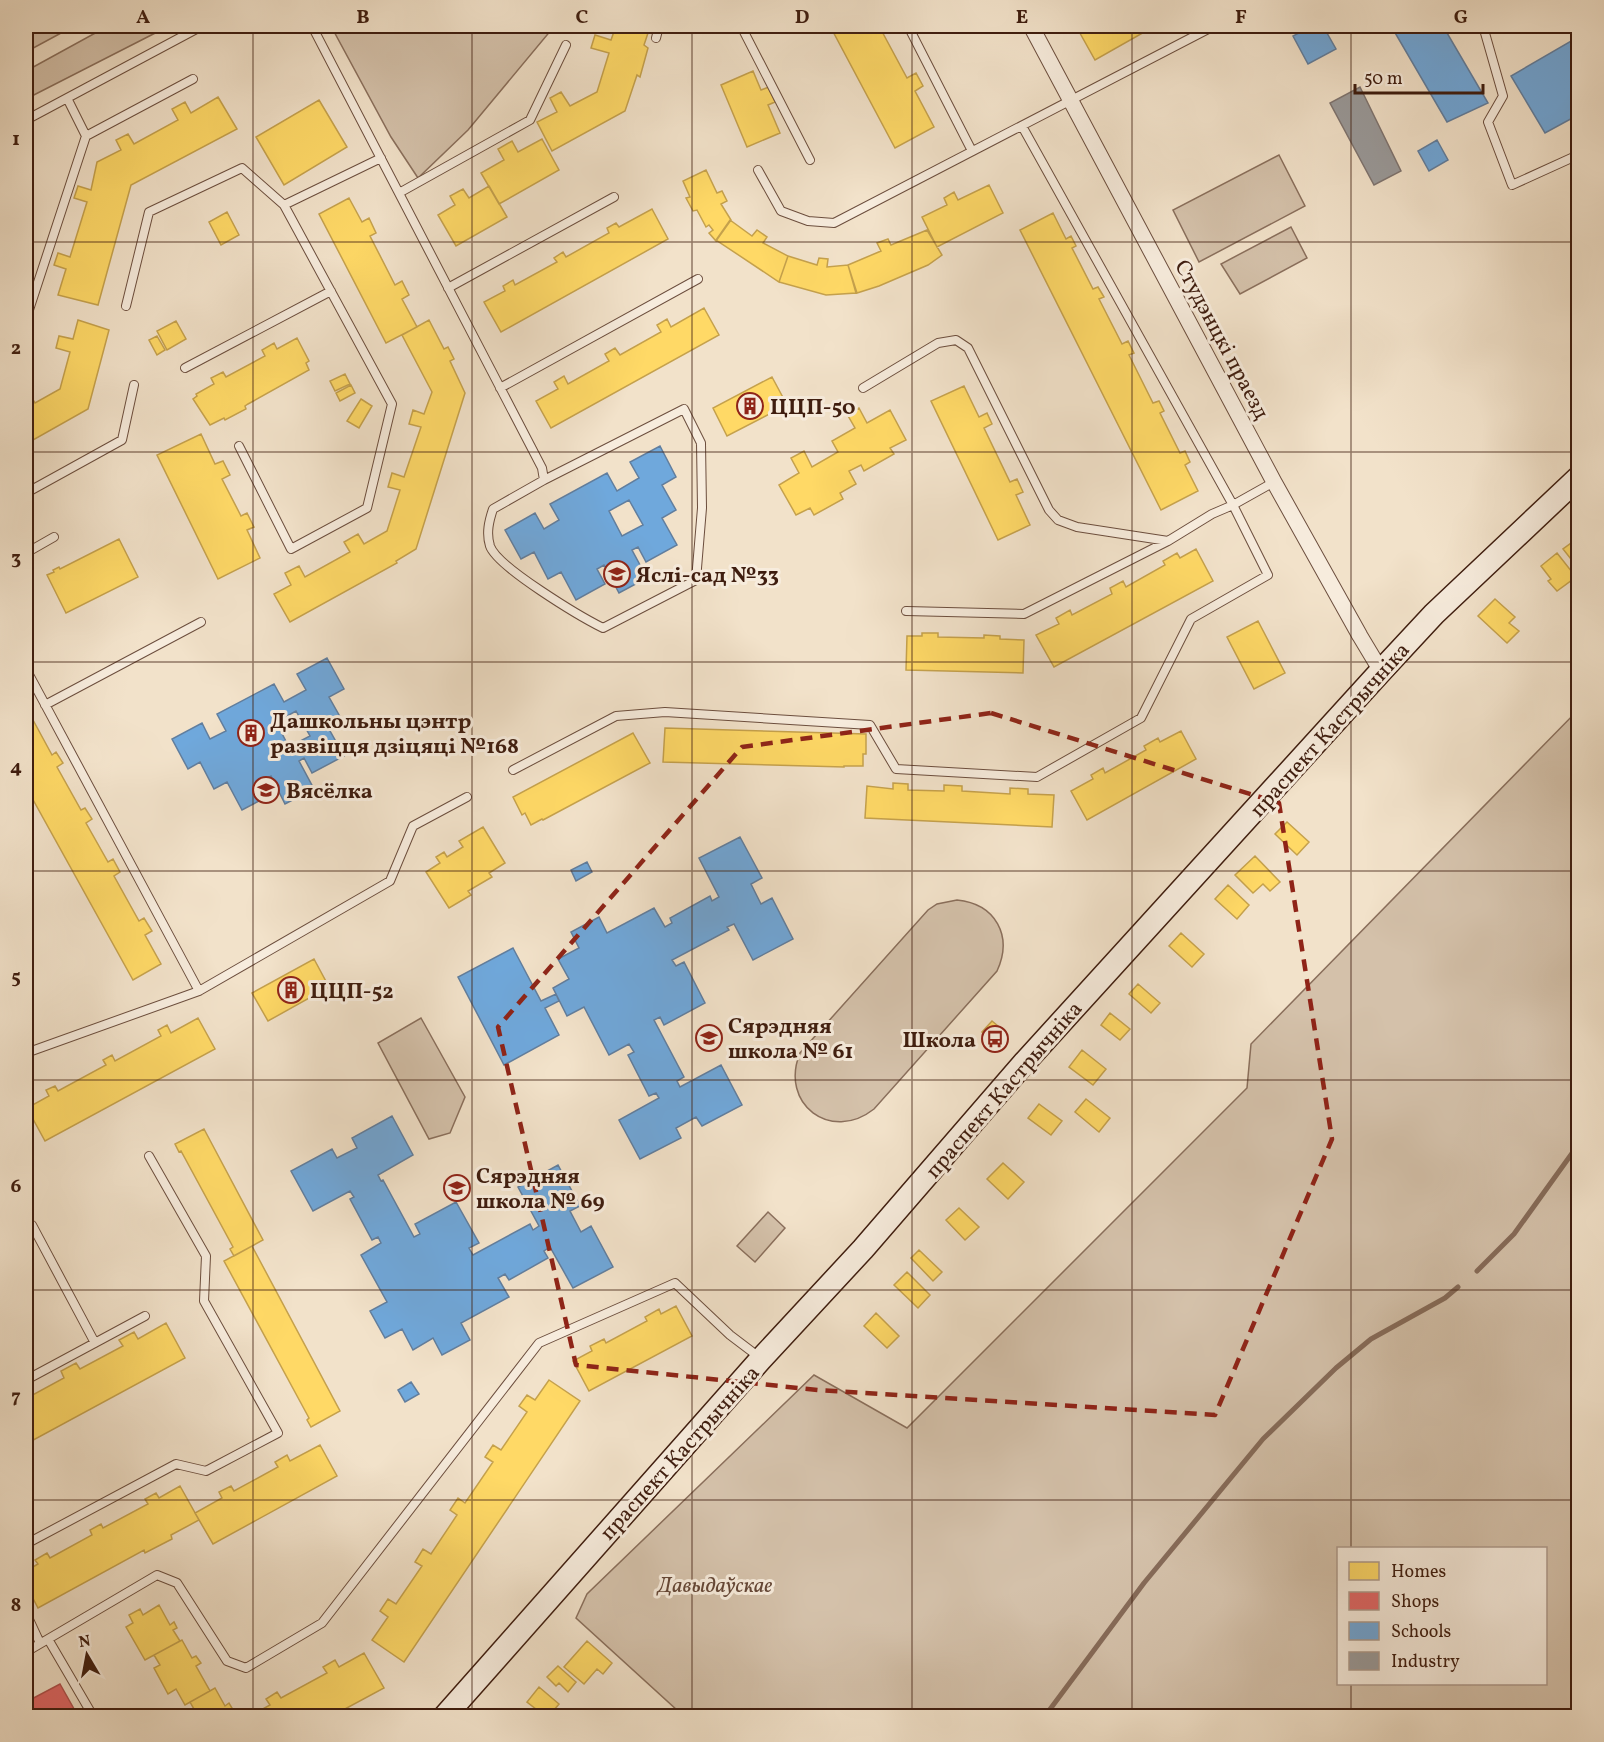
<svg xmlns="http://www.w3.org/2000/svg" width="1604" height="1742" font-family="Vollkorn,serif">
<rect width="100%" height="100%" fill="#f2e2ca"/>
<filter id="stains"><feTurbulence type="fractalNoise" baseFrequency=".00333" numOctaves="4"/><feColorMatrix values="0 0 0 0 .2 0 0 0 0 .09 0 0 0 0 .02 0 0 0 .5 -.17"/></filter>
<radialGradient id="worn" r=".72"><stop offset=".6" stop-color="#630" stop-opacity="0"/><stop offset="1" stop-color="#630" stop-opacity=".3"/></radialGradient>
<path fill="#d4c1aa" stroke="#8a6f5c" stroke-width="1.5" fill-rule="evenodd" d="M32,26H74L26,52V29Z
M108,26H169L26,99V71Z
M331,26H552V29L468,130L418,178L391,137Z
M1279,155L1305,206L1199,262L1173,210Z
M1291,227L1307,258L1240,294L1221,264Z
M1578,710V1716H702L677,1710L576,1618L587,1594L814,1375L907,1428L1247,1088L1251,1044ZM1338,1548H1546V1684H1338Z
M957,900C996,904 1013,936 997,971L874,1109C831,1143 779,1104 800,1053L928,910L937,904Z
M421,1018L465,1097L450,1133L429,1139L378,1043Z
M768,1212L785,1228L755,1262L737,1246Z"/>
<path fill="#ffd966" stroke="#c5a14c" stroke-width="1.5" d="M616,26H637L649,30L644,45L648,48L640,77L637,75L625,111L552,151L537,122L557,112L550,98L561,92L570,106L597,92L609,53L591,48L595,35L611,40Z
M830,26H879L907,78L916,73L923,86L915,91L934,127L895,148Z
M1076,26H1155L1095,60Z
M753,71L761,90L769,87L775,102L768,105L780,133L747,147L721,85Z
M218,97L237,129L131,185L98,305L58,295L66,269L54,265L58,253L70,257L87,202L74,198L78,186L91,190L97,162L121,150L116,140L128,134L134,144L178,120L172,109L185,102L191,113Z
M319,100L347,147L284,185L256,137Z
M542,139L559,170L499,204L481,173L504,160L498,149L512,141L518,152Z
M706,170L717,193L722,191L727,201L721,204L731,220L716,241L709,233L713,230L709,225L706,227L697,210L693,211L686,198L690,197L683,181Z
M989,185L1003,213L937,247L922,217L947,205L944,198L954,192L958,200Z
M489,186L507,217L456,246L438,215L455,205L450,196L463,189L469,198Z
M349,198L362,222L369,218L376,233L370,236L395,285L402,281L409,295L402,299L417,327L386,343L319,214Z
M652,209L668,239L501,332L484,302L505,291L503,286L513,280L515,285L557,262L554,258L563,252L566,257L609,233L607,228L616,223L619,227Z
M227,212L239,235L221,245L209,222Z
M1053,213L1066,239L1071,236L1076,246L1072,248L1093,289L1098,287L1104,297L1099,299L1122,344L1128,341L1134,353L1129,355L1153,403L1159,401L1164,411L1160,413L1180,453L1185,451L1190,462L1185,465L1198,491L1161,510L1020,230Z
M730,220L752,236L757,230L767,237L763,243L788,256L779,282L716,240Z
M927,230L942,255L928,265L879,286L857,293L848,265L881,251L877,243L888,239L891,245Z
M788,256L817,265L819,258L828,259L827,267L848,265L856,293L826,295L779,282Z
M704,308L719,335L551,428L536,401L558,389L554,382L564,376L568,384L609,361L605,354L615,348L620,355L661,332L657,325L667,319L671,327Z
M78,320L109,330L88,409L26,444V391L27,390L35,403L60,389L70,352L56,348L59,336L73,339Z
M429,320L444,349L448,347L454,359L450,361L465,393L416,549L396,561L397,563L290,622L274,594L291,585L285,573L299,566L305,577L350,552L344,542L358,534L364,544L387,531L400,490L388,487L392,473L404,477L421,427L409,424L413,410L424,414L432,392L402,335Z
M176,321L186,339L167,350L157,331Z
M157,336L165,350L157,355L149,340Z
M297,338L309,361L306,363L309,370L248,404L245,406L246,409L225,420L224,418L210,425L193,399L197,396L196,394L214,384L211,378L223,372L226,377L265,356L262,350L274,343L277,349Z
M345,374L350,384L335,391L330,381Z
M772,377L787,405L727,436L713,408Z
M351,385L355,393L340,401L336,393Z
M964,386L979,417L987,413L992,424L984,428L1010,482L1017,479L1023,492L1016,495L1030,525L998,540L931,401Z
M361,399L372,406L359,428L347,421Z
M859,408L867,423L890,410L906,440L890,448L894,454L864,471L861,465L849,471L856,484L840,493L843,499L814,515L810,508L796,515L779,485L799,473L791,458L804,451L812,467L838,452L832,441L855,428L847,414Z
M201,434L215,464L223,461L230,475L222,479L241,516L247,513L254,527L247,530L260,558L218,579L157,455Z
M1578,538V568L1563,549Z
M119,539L138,577L66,613L47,575L54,572L53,570L59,567L60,569Z
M1196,549L1213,581L1054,667L1036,635L1059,624L1056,618L1070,610L1072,615L1112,594L1110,588L1123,581L1126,587L1165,565L1163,561L1177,553L1180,558Z
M1557,553L1576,577L1557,591L1548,581L1551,579L1541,566Z
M1495,599L1515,617L1509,623L1519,631L1507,643L1478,616Z
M1258,621L1285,673L1254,689L1227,637Z
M922,633H938V637L984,638V635L1000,636V639L1024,640L1023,673L906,670L907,636H922Z
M26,707L52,755L56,752L63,763L57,767L81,810L85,808L92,819L86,823L108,862L113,859L120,872L114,876L139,921L144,918L152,931L145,935L161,964L133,980L26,787Z
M665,728L866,734V754H863V766H844V767L663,762Z
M1181,731L1196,759L1087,820L1071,791L1093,779L1091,775L1103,768L1105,773L1146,750L1144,746L1158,738L1160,742Z
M633,733L650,763L543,820L542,819L531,825L525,813L522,815L513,797Z
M893,783L908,784V790L944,791V785L962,786V791L1010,794V788L1028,789V794L1054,795L1052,827L865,818L867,786L893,789Z
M1287,822L1309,842L1297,855L1275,834Z
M483,827L505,863L489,873L492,877L468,891L471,895L449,908L426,872L440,863L436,857L444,852L447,857L463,847L459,841Z
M1255,856L1280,882L1270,891L1263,884L1253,893L1235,875Z
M1228,885L1249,905L1237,919L1215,899Z
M1181,933L1204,954L1192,967L1169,946Z
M314,959L329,987L268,1021L252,993Z
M1138,984L1160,1003L1151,1013L1129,994Z
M1110,1013L1130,1029L1120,1040L1101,1025Z
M198,1018L215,1049L45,1141L27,1108L49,1096L46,1090L55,1086L58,1091L106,1065L103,1060L112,1055L115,1061L161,1036L158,1030L167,1025L171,1033Z
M992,1021L998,1026L987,1037L982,1032Z
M1082,1050L1106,1069L1093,1085L1069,1067Z
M1086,1099L1110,1118L1099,1132L1075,1112Z
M1039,1104L1062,1121L1051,1135L1028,1118Z
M204,1129L263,1240L234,1256L230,1249L233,1247L181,1151L179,1152L175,1144Z
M1003,1163L1024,1182L1008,1199L987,1179Z
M959,1208L979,1227L965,1240L946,1220Z
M252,1246L340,1411L311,1427L307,1420L309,1418L224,1261Z
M919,1250L942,1272L933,1281L911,1258Z
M907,1272L930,1295L918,1308L894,1285Z
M676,1306L692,1336L589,1391L573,1361L592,1351L590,1346L604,1339L606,1343L647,1321L645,1317L659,1309L661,1314Z
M876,1313L899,1336L887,1348L864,1326Z
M166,1323L185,1358L26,1444V1391L29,1397L64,1378L61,1371L76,1363L80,1369L123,1346L119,1340L134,1332L138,1339Z
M549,1380L580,1401L404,1662L372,1640L388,1617L380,1611L388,1599L396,1604L422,1566L415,1562L423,1549L431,1554L457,1515L450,1510L458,1498L465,1503L493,1462L485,1457L493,1445L501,1450L527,1412L519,1406L527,1395L535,1400Z
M320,1445L337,1476L213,1544L195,1513L222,1498L219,1492L231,1486L234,1491L278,1467L275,1462L287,1455L290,1461Z
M180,1486L199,1520L171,1535L172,1539L145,1553L144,1550L38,1608L26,1585V1571L38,1564L35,1560L47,1553L50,1558L92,1535L90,1530L101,1524L103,1528L148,1504L145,1499L156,1493L159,1498Z
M159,1605L170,1625L174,1622L177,1628L173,1630L180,1641L145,1660L126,1627L133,1623L129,1615L140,1609L143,1615Z
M182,1640L192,1658L196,1656L201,1663L196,1666L210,1691L185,1705L176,1689L168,1694L154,1668L160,1665L154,1655Z
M587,1641L612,1663L603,1674L597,1669L584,1684L564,1667Z
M364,1653L384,1688L332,1716H250L270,1705L266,1699L277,1692L281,1698L327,1673L323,1667L335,1660L339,1667Z
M558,1666L576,1682L568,1692L559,1683L556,1686L547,1677Z
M539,1687L559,1704L549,1716H545L527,1702Z
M215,1688L225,1706L229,1703L235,1713L230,1716H198L190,1702Z"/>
<path fill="#e06666" stroke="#b0504c" stroke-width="1.5" d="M60,1684L78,1716H26V1702Z"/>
<path fill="#6fa8dc" stroke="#617e9e" stroke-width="1.5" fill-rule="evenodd" d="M1312,26H1323L1336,49L1308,64L1293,36Z
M1403,26H1443L1488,103L1447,122L1394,31Z
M1578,37V115L1545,133L1511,76Z
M1437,140L1448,160L1429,171L1418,151Z
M660,446L676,477L662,485L676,510L662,518L677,545L646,562L638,547L632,550L647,578L619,593L604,565L597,569L605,584L576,600L561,572L548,579L534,552L521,559L505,530L535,513L544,529L559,520L550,504L607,473L617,491L639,478L630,462ZM629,500L643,525L622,536L609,511Z
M327,658L344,689L329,697L343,722L329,729L344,756L312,773L304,758L299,761L314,789L285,804L271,776L264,780L272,794L242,810L227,782L214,789L200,762L188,769L172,739L202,723L210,739L226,731L217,714L274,684L284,702L306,690L297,674ZM296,711L310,736L289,747L276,722Z
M740,837L762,878L751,884L761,904L772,898L793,939L753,960L734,924L727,927L729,930L672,960L676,966L684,962L705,1003L664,1025L660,1017L654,1020L684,1077L677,1081L680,1087L721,1065L742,1105L702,1126L696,1117L676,1128L681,1138L640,1159L619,1120L659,1098L656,1093L649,1096L628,1055L634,1052L629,1044L609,1055L584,1007L567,1016L553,988L569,979L558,959L579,948L571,932L599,917L607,933L654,908L665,927L672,923L670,918L710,896L712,901L719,897L699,858Z
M587,862L592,872L576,881L571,870Z
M513,948L541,1001L556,994L559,1001L545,1008L559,1035L504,1065L458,977Z
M392,1116L413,1155L378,1175L381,1181L383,1180L414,1237L420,1234L415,1224L456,1202L479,1243L469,1248L473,1255L530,1224L533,1230L539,1226L518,1187L558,1165L580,1206L570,1211L581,1232L591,1226L613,1267L573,1288L550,1247L544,1251L548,1258L509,1280L505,1274L498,1278L509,1297L461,1323L470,1340L442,1355L433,1338L413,1350L402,1329L385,1338L370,1311L387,1302L361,1255L381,1243L378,1237L372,1240L350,1199L354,1197L350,1191L313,1211L291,1171L332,1149L337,1158L357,1148L352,1138Z
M411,1382L419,1394L405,1402L398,1390Z"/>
<path fill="#999" stroke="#7e7470" stroke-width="1.5" d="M1360,87L1401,171L1374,185L1330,103Z"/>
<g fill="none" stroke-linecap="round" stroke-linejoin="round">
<path stroke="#866b59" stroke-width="5" d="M1477,1271L1514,1234L1578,1145
M1045,1716L1144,1583L1263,1439L1336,1368L1371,1339L1445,1298L1458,1287"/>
<defs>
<path id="service" d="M312,26L542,468L544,480L493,509C489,521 486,533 490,546C497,567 581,617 603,628L696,580L702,508L701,443L684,409L544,480
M741,26L810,160
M908,26L972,151
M1483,26L1503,96L1488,122L1512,185L1578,155
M656,38L659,26
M26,120L202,26
M86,136L193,79
M758,170L781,211L808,221L834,223L1214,26
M399,193L530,120L566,45
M448,288L614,197
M126,306L149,212L242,168L284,205L381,158
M26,319L86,136L67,98
M185,368L331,291
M500,388L698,279
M863,388L938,343L956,340L968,348L1049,510L1058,520L1077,527L1168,541
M239,446L291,549L367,508L392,404L284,205
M26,493L122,440L134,385
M26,553L54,537
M906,611L1024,614L1168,541L1212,514L1233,505L1274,482
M26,669L199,991L26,1053
M45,705L201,622
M513,770L616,716L665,712L870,725L896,769L1037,777L1141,718L1191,619L1268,575L1233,505L1022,126
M199,991L390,881L413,826L467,797
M32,1225L95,1343
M26,1380L145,1316
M26,1544L176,1464L206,1471L278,1433L204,1301L206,1256L149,1156
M26,1613L40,1643
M48,1639L93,1716
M26,1652L157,1575L177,1583L227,1661L246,1668L322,1623L539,1343L675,1283L730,1335L759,1357"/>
<path id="minor" d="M1031,26L1274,482L1360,636L1381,671"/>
<path id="secondary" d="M445,1716L761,1359L863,1249L1024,1063L1381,671L1434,614L1578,478"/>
</defs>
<use href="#service" stroke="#6c4e3e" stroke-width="10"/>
<use href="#minor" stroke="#6c4e3e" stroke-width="17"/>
<use href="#secondary" stroke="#3f1d0f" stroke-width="25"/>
<use href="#service" stroke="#f7ecdd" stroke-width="8"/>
<use href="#minor" stroke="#f7ecdd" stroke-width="15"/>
<use href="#secondary" stroke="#f7ecdd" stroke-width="22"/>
</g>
<path fill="none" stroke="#8f2418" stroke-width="4.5" stroke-dasharray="12 8" stroke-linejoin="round" d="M991,713L1279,803L1332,1139L1215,1415L818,1390L576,1365L498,1027L742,747Z"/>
<path fill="none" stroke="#3f1d0f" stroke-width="1.5" stroke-opacity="0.55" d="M253,26V1716M472,26V1716M692,26V1716M912,26V1716M1132,26V1716M1351,26V1548M26,242H1578M26,452H1578M26,662H1578M26,871H1578M26,1080H1578M26,1290H1578M26,1500H1578M1351,1684V1716"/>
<defs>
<symbol id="building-ring" viewBox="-11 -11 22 22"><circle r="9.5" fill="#f7ecdd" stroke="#8f2418" stroke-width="1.5"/><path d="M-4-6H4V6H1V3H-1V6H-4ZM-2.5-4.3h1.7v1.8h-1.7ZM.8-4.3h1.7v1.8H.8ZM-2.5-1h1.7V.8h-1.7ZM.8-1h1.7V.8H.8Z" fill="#8f2418"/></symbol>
<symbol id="school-ring" viewBox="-11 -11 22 22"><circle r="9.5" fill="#f7ecdd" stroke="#8f2418" stroke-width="1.5"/><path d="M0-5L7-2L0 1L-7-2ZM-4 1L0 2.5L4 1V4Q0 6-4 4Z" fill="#8f2418"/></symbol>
<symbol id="bus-ring" viewBox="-11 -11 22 22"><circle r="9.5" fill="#f7ecdd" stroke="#8f2418" stroke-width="1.5"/><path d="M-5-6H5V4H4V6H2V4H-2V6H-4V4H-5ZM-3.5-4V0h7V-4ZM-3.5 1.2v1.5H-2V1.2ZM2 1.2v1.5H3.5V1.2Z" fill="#8f2418"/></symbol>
</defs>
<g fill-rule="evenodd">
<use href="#building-ring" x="735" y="391" width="30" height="30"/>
<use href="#school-ring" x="602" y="559" width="30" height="30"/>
<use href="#building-ring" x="236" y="718" width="30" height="30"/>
<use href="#school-ring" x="251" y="775" width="30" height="30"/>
<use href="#building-ring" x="276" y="975" width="30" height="30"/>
<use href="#school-ring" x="694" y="1023" width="30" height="30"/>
<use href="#bus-ring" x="980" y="1024" width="30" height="30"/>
<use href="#school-ring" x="442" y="1173" width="30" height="30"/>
</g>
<g text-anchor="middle" stroke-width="6" stroke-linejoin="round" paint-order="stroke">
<g font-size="22" fill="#3f1d0f" stroke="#f7ecdd">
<text transform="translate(1223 339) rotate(62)" y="8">Студэнцкі праезд</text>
<text transform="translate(1329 729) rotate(-48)" y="8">праспект Кастрычніка</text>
<text transform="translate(1003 1089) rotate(-49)" y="8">праспект Кастрычніка</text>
<text transform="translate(679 1452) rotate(-48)" y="8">праспект Кастрычніка</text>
</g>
<g font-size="22" font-weight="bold" fill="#3f1d0f" stroke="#f7ecdd" text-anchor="start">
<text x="770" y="414">ЦЦП-50</text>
<text x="636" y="582">Яслі-сад №33</text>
<text x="270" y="728">Дашкольны цэнтр<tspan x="270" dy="25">развіцця дзіцяці №168</tspan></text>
<text x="286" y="798">Вясёлка</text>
<text x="310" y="998">ЦЦП-52</text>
<text x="728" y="1033">Сярэдняя<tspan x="728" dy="25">школа № 61</tspan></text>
<text x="976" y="1047" text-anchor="end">Школа</text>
<text x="476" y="1183">Сярэдняя<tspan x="476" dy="25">школа № 69</tspan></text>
</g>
<g font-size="22" font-style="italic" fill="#644636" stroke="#f7ecdd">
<text x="715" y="1592">Давыдаўскае</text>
</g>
</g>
<rect width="1604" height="1742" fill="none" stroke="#f2e2ca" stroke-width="66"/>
<rect x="1337" y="1547" width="210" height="138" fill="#f7ecdd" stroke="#ad998b" stroke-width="1.5"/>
<rect x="1349" y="1562" width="30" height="18" fill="#ffd966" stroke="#ad998b" stroke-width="1.5"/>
<text x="1391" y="1577" font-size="18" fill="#3f1d0f">Homes</text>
<rect x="1349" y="1592" width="30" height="18" fill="#e06666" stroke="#ad998b" stroke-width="1.5"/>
<text x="1391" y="1607" font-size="18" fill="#3f1d0f">Shops</text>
<rect x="1349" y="1622" width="30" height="18" fill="#6fa8dc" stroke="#ad998b" stroke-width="1.5"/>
<text x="1391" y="1637" font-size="18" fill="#3f1d0f">Schools</text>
<rect x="1349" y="1652" width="30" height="18" fill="#999999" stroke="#ad998b" stroke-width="1.5"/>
<text x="1391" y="1667" font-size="18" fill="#3f1d0f">Industry</text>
<g transform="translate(87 1655) rotate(350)" stroke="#f7ecdd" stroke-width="4.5" paint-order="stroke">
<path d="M0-4.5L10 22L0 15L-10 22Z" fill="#3f1d0f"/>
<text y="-9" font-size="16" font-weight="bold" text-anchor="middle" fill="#3f1d0f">N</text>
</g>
<path d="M1355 84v9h128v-9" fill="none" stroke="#3f1d0f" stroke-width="3"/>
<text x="1364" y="84" font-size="18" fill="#3f1d0f" stroke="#f7ecdd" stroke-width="4.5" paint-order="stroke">50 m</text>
<rect x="33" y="33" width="1538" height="1676" fill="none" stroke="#3f1d0f" stroke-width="2"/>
<g font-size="20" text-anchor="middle" font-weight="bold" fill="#3f1d0f">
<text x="143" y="23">A</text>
<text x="363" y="23">B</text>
<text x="582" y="23">C</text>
<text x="802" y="23">D</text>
<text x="1022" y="23">E</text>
<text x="1241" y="23">F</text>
<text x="1461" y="23">G</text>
<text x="16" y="145">1</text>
<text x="16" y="354">2</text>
<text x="16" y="564">3</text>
<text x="16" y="773">4</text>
<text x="16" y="983">5</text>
<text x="16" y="1192">6</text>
<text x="16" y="1402">7</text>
<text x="16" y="1611">8</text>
</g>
<rect width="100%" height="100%" filter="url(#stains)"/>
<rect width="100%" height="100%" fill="url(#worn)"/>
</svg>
